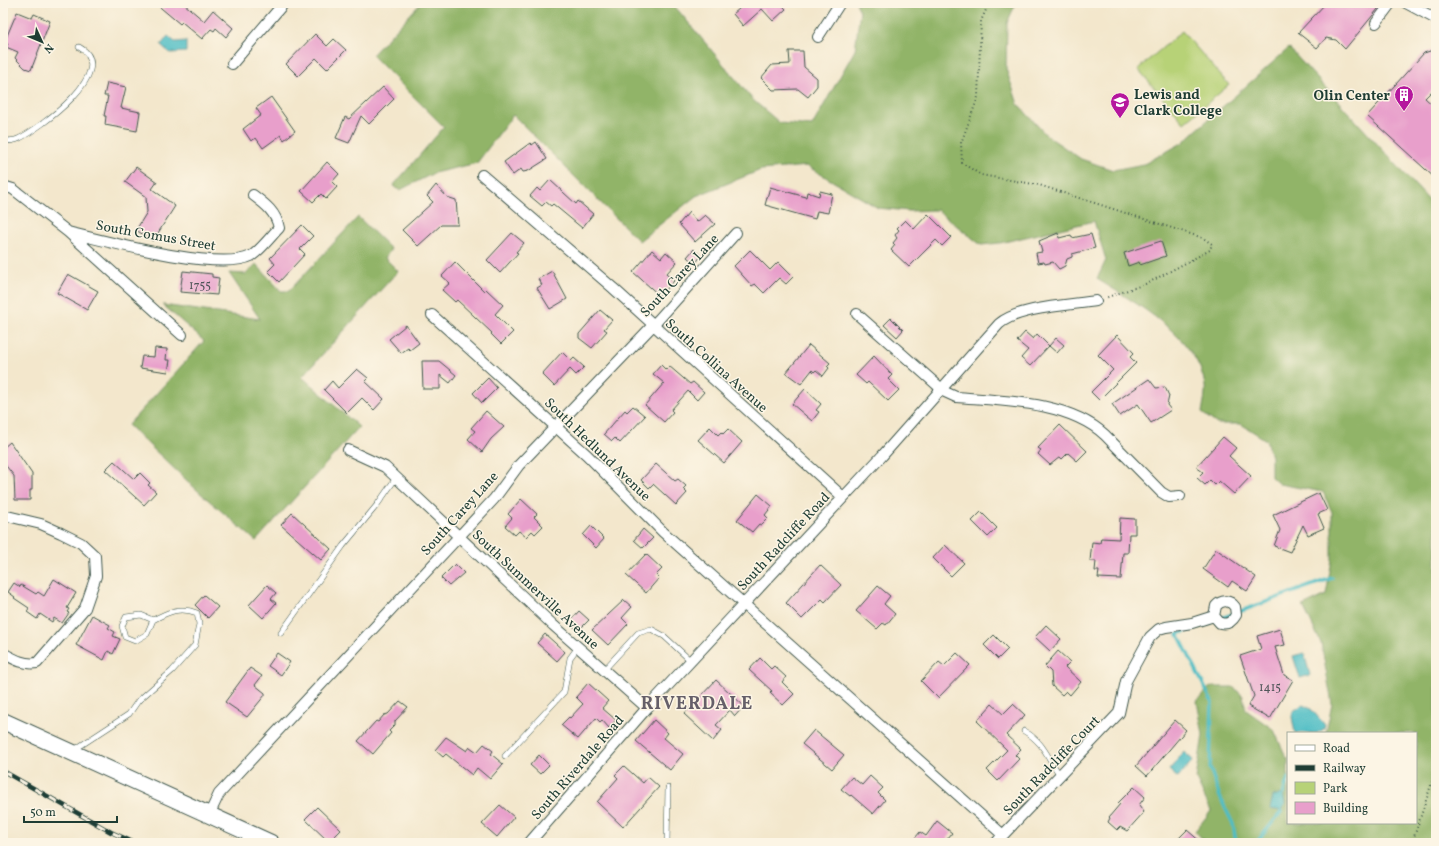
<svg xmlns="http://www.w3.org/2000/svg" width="1439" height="846" font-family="Vollkorn,serif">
<rect width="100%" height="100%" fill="#fcf5e5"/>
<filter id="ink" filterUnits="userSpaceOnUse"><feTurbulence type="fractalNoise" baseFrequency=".025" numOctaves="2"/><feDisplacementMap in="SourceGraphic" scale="8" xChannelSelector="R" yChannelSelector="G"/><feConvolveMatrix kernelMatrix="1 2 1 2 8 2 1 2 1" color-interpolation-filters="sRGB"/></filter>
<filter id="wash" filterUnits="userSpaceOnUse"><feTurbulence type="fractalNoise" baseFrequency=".012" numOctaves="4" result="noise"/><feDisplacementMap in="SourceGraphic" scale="16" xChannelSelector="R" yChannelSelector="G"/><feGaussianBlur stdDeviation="0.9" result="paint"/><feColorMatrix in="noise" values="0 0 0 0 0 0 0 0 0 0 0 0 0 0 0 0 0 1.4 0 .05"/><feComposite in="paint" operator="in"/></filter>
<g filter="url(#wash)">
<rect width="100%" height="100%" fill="#f3e7cc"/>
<path fill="#b7d277" stroke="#6b8856" d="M1182,31L1229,85L1184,123L1138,69Z"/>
<path fill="#91b468" stroke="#58784e" d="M421,3H672L753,100L780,123L812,126L855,50L860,11L856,3H1016L1007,23L1006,69L1018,104L1046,135L1081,159L1113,170L1144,164L1182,143L1289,48L1436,208V843H1206L1195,831L1211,811L1196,779L1203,735L1197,701L1210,687H1233L1243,696L1246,710L1274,730L1286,757L1288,758V823H1416V733H1326L1332,704L1321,643L1303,606L1326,595L1332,559V512L1323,492L1279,484L1271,477V457L1266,440L1241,424H1217L1202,413C1203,405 1206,394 1205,386C1199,337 1135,303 1097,279L1106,260L1094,221L1000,243L981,245L937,210L909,211L878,208L807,166L761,170L696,196L639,241L513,115L477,163L434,173L400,190L393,186L444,127L372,55Z
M358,217L391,249L385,258L398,271L302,377L359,427L256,541L198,491L128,425L204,341L163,305L260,319L229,273L246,274L256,264L281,291H289Z"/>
<path fill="#4ebdc5" stroke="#367d7c" d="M168,36L175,42L186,41V52L170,53L161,45Z
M1304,653L1310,675L1300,678L1293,656Z
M1303,705L1311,709L1325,725L1324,729L1317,733H1295L1292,717L1293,711Z
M1184,752L1193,760L1178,778L1169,770Z
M1283,794L1285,804L1282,811L1270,809L1273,796Z"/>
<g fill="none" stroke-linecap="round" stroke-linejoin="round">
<path stroke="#4ebdc5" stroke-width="3.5" d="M1219,619L1332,578
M1211,622L1178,634L1212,702L1210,768L1220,797L1233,824L1236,843
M1283,794L1288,778
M1256,843L1282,811"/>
</g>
<g id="blocks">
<path fill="#e89fcb" d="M155,3H183L204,21L213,10L233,28L226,37L216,28L214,31L211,29L202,39L182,22L180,24Z
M746,3H780L786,9L773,21L762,9L743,26L733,14Z
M1326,3H1383L1345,49L1336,40L1326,38L1317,48L1298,33Z
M17,12L32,18L34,14L50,21L31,70L25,68L15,58L18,52L6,47L8,44L4,43Z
M315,34L327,46L334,39L346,50L327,69L316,58L298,76L286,64Z
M1436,49V87L1425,98L1436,108V179L1367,116L1424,53Z
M789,51H803L804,67L817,78V86L808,97L798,89L773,90L761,78L772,65L790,64Z
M107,83L126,87L121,108L140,112L137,131L105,125L106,116H104L108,96H104Z
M383,87L394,99L369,124L361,116L349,143L336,138L345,117L349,119Z
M271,97L295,131L284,140L281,135L263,148L256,138L251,141L243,129L261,115L256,108Z
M536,142L547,159L528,171L523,172L521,169L513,175L504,162L530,143L532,145Z
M327,162L339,174L332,182L337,187L326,199L321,194L313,202L301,191Z
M136,167L157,182L152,189L175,206L153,241L136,230L147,212L146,197L125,182Z
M550,180L576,204L578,201L593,214L582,228L553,204L551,206L546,202L542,206L530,196L537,188L540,191Z
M436,185L447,197L456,200L458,225H441L418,246L402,230L433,202L427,196Z
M770,187L806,197L807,192L819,196L820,191L832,194L828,213L817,211L815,219L765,205Z
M689,212L697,222L705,215L715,224L695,242L679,224Z
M928,214L951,237L942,246L936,240L909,267L891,250L895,245L893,243L897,238L895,235L899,230L897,228L905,220L914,229Z
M302,225L313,236L300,249L305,254L279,282L268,271L275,264L270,258Z
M512,233L524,243L516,252L518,253L500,273L487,260Z
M1058,233L1059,238L1071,235L1072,238L1091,234L1095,248L1072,254V257L1067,259L1065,266L1059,269L1053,262L1045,264L1044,262L1038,263L1036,253L1042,252L1039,241Z
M1161,241L1166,256L1140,265L1139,262L1128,266L1124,253Z
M694,249L701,256L695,264L687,257Z
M652,250L661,258L666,252L677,262L666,274L674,281L660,296L633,272Z
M750,250L770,270L778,262L793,277L786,284L779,278L764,293L755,284L752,286L734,266Z
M455,262L484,291L486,289L503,305L495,314L513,332L501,344L491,334L492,333L457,300L455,302L442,290L450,283L442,276Z
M183,271L212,274V277L219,278L217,295L180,292Z
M552,271L567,299L550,309L537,288L542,285L538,279Z
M68,274L98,291L87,310L57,293Z
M600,310L612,320L604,329L607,331L592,348L579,338V334Z
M891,318L903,330L897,337L884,325Z
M406,325L419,343L410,350L408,348L401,353L389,339Z
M1025,332L1033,339L1037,334L1049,346L1030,366L1021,358L1028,350L1017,341Z
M1117,335L1134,353L1130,357L1136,363L1099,400L1091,392L1113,370L1098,355Z
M1056,338L1064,345L1057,353L1049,346Z
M809,345L830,363L827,366L829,368L823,376L816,370L814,372L812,370L801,384L786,373Z
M155,348L167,349L166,360H170L168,372L140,368L142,356L154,357Z
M562,352L571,361L574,358L584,367L576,375L570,369L554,386L542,374Z
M874,356L892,375L888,379L899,390L888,401L868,382L866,384L856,375Z
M422,361H439L456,375L450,383L440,375V389H423Z
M661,365L666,370L669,366L690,384L693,382L704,392L697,400L688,391L671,410L673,412L664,422L645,405L664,383L653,374Z
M357,369L368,378L365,381L384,399L374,410L362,398L347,413L324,390L332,381L338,388Z
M488,378L497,388L482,403L473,393Z
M1149,379L1156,388L1165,387L1169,396L1167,405L1171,410L1151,423L1138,404L1120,416L1112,404Z
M805,389L821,404L816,410L819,412L812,421L792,404Z
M633,406L645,416L620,443L615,438L612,441L604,434L625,410L627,412Z
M486,411L504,427L491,439L482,452L468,439L475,431L471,428Z
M1060,425L1087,451L1077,461L1068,453L1062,459L1060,457L1050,465L1038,454L1041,450L1038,448Z
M710,427L718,435L721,432L723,434L728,429L742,442L724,463L698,440Z
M1223,437L1236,448L1229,456L1251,476L1234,494L1219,481L1215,485L1210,480L1205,485L1197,478L1203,472L1196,467Z
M10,442L32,474V490H30V500H15L14,476L3,462V448Z
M114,461L134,479L140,473L150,483L148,485L156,492L144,505L105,470Z
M656,464L675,481L678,479L686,486L683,489L687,493L676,505L653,484L649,488L641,480Z
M1319,493L1327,510L1318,514L1324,528L1308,535L1303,525L1290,552L1274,546L1280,530L1273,515Z
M758,494L772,506L765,515L768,518L761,525L759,524L752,532L737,520Z
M521,499L537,514L534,517L543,526L535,534L532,531L526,537L519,531L515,535L505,526L512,518L508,514Z
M981,512L997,528L988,537L972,521Z
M292,513L331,549L321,560L281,525Z
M1120,518L1135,519V534H1129L1128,553H1123L1121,579L1098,578L1099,571H1095L1096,561H1090L1092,542L1100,543L1101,538L1119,539Z
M591,526L604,539L596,548L583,535Z
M643,529L653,538L643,548L634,540Z
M945,545L964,563L951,576L933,558Z
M1216,549L1256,577L1247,591L1232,581L1228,587L1203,569Z
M646,554L662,569L656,575L659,578L646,593L626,575Z
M455,564L464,573L449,586L441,578Z
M820,565L841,585L825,602L822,599L802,619L786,603Z
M54,579L76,593L67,608L69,609L67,612L69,613L62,623L54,618L52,622L40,614L37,619L27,612L29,608L14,598L15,597L8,592L14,583L20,587L21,585L36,594L38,592L44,596Z
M267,585L276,593L271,599L276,603L263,618L249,605Z
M878,586L890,596L884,604L895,614L886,625L883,623L877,629L856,611Z
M204,595L218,607L208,618L195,605Z
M624,600L632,607L622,618L628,624L608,645L592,630Z
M579,611L589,620L578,631L569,622Z
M92,615L110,625L108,628L115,632L113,636L120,639L113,654L108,651L104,660L76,645Z
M1046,625L1061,639L1050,651L1035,637Z
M1280,629L1285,645L1275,647L1284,675L1293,680L1270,719L1248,706L1254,696L1240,656L1261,649L1257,636Z
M545,634L565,652L557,661L537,643Z
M994,635L1008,649L998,659L984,645Z
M1058,651L1070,662L1065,667L1081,682L1070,695L1066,691L1062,695L1052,686L1051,672L1045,666Z
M277,653L290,662L281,675L268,666Z
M957,653L970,665L938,698L921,681L939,662L944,666Z
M760,658L771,669L774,666L786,677L782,682L794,694L783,705L770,693L772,691L749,670Z
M250,668L262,676L255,685L265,693V695L247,717L225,702Z
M716,680L744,706L735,716L730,710L716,725L722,730L713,741L684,714Z
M588,683L608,701L602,708L616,720L609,728L602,720L600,722L596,718L578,739L561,725L569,717L570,718L583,704L576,697Z
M400,701L408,707L395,721V725L389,731L391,733L373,754L358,741L376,721L378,722L384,715L388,714Z
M992,704L1003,714L1013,704L1025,715L1006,735L1021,749L1015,755L1019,759L998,781L987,770L1007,750L977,721Z
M654,720L668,733L664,738L683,754L670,770L636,741Z
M1175,720L1186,730L1147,776L1136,766Z
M814,730L844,755L832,769L802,744Z
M446,737L467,751L470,747L477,752L484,744L493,751L491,754L503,764L490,779L477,768L472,775L446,754L443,757L435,750Z
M539,755L549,765L540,774L530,765Z
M624,766L643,783L648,777L659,787L623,827L597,802L618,778L615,775Z
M870,776L883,788L878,793L885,800L873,814L851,795L850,796L841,789L852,777L862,785Z
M1134,787L1145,797L1139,805L1144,812L1127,831L1120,827L1117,830L1108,822L1110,818L1109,817L1120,804L1118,803Z
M500,805L514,817L497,837L482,824Z
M317,807L341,830L329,842L305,819Z
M937,821L952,833L944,843H911L920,832L926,836Z
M1187,830L1202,843H1174Z"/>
</g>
</g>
<g filter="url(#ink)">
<use href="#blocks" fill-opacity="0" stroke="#3f564b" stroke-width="1"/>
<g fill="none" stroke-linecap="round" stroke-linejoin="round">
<defs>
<path id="lane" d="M3,141C8,141 14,141 18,139C39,129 121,70 79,47
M281,633L343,546L377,505L396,478
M604,670L638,633L651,629L664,636L691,661
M1024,731C1045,743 1047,758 1060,775
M74,750L129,714L138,701L172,671L195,645L199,624L197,613C180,606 168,612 153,620L141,615L126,617L122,626L125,637L135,641L147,634L153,620
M505,756L564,692L570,658L578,647
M667,843L668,788"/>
<path id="street" d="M1406,3L1436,19
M1376,23L1391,3
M818,37L840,3
M232,64L284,3
M482,175L613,288L843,497
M3,186L13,189L68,232L182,335
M68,232C105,241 219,272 251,256C259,252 272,235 279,228C276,212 265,204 253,195
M857,314L945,392L956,397C1004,401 1068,401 1105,435L1161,492L1169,497L1180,496
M432,315L587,455L663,532L1003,835L996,843
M348,450L385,467L553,625L647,708
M3,515L41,524L61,533L81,543L95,556L96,576L85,608L37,663C23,665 14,659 3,653
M209,815L219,794L494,499L519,465L658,320L736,233
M1003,835L1119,713L1126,681L1150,637L1159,629L1166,627L1192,623L1214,616L1216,606C1222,599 1230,600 1235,607L1236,615C1232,622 1228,625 1220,623L1214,616
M529,843L647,708L882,456L999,324C1018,307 1071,305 1096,301"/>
<path id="primary" d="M3,721L271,843"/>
</defs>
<use href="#lane" stroke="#3f564b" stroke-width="6"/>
<use href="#street" stroke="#3f564b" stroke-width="12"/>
<use href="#primary" stroke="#3f564b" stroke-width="18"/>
<path stroke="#3f564b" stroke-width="2" stroke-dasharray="1 3" stroke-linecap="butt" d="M989,3L981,21L978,97L961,143L962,163L981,175L1039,185L1203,238L1212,244L1210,250L1148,283L1105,298
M1412,843L1436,770"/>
<use href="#lane" stroke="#fff" stroke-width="5"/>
<use href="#street" stroke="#fff" stroke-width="10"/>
<use href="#primary" stroke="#fff" stroke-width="16"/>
<defs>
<path id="rail" d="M3,771L111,832L135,843"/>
</defs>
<use href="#rail" stroke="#1f3d34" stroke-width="4.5"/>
<use href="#rail" stroke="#fcf5e5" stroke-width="3" stroke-dasharray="9" stroke-linecap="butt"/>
</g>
</g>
<defs>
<symbol id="building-pin" viewBox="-11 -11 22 30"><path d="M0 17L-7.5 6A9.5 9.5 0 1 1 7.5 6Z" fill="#b5179e" stroke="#fcf5e5"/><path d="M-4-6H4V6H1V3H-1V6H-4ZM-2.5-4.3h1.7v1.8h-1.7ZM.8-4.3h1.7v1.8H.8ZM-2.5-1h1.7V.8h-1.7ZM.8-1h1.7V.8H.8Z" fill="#fff"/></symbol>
<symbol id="university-pin" viewBox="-11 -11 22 30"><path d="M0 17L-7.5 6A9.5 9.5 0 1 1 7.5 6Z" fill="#b5179e" stroke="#fcf5e5"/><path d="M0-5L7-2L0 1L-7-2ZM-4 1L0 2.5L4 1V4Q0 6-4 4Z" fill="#fff"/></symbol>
</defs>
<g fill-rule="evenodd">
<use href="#building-pin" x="1393" y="84" width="22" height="30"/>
<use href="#university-pin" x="1109" y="91" width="22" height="30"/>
</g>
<g text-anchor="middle" stroke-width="3" stroke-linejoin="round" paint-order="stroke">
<g font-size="12" fill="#51565a">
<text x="200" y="289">1755</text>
<text x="1270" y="691">1415</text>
</g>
<g font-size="14" font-weight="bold" fill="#1f3d34" stroke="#fcf5e5" text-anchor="start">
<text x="1134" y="99">Lewis and<tspan x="1134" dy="16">Clark College</tspan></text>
<text x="1390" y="100" text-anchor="end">Olin Center</text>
</g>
<g font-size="14" fill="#1f3d34" stroke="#fcf5e5">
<text transform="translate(156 235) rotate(10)" y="5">South Comus Street</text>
<text transform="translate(679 275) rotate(-47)" y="5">South Carey Lane</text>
<text transform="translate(717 365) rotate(42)" y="5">South Collina Avenue</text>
<text transform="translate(598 449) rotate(44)" y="5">South Hedlund Avenue</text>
<text transform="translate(459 513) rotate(-48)" y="5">South Carey Lane</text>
<text transform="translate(783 541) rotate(-47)" y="5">South Radcliffe Road</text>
<text transform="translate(536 589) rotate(43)" y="5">South Summerville Avenue</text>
<text transform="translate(1051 765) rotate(-46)" y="5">South Radcliffe Court</text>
<text transform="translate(577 767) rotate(-49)" y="5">South Riverdale Road</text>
</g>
<g font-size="18" font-weight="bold" letter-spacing="1" fill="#655f69" stroke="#fcf5e5">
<text x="697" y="709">RIVERDALE</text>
</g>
</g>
<rect width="1439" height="846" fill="none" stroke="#fcf5e5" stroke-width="16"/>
<rect x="1287" y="732" width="130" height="92" fill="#fcf5e5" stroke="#a4ab9e"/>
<rect x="1295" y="745" width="20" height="6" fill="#ffffff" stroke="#a4ab9e"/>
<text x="1323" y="752" font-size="12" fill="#1f3d34">Road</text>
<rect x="1295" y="765" width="20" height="6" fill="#1f3d34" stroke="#a4ab9e"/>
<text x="1323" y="772" font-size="12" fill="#1f3d34">Railway</text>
<rect x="1295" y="782" width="20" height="12" fill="#b7d277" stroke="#a4ab9e"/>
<text x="1323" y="792" font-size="12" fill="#1f3d34">Park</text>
<rect x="1295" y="802" width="20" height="12" fill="#e89fcb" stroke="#a4ab9e"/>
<text x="1323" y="812" font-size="12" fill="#1f3d34">Building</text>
<g transform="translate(42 42) rotate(134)" stroke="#fcf5e5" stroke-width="3" paint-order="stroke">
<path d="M0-3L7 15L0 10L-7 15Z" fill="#1f3d34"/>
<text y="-6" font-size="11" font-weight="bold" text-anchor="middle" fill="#1f3d34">N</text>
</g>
<path d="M24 816v6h93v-6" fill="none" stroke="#1f3d34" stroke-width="2"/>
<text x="30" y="816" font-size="12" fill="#1f3d34" stroke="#fcf5e5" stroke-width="3" paint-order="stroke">50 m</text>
</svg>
